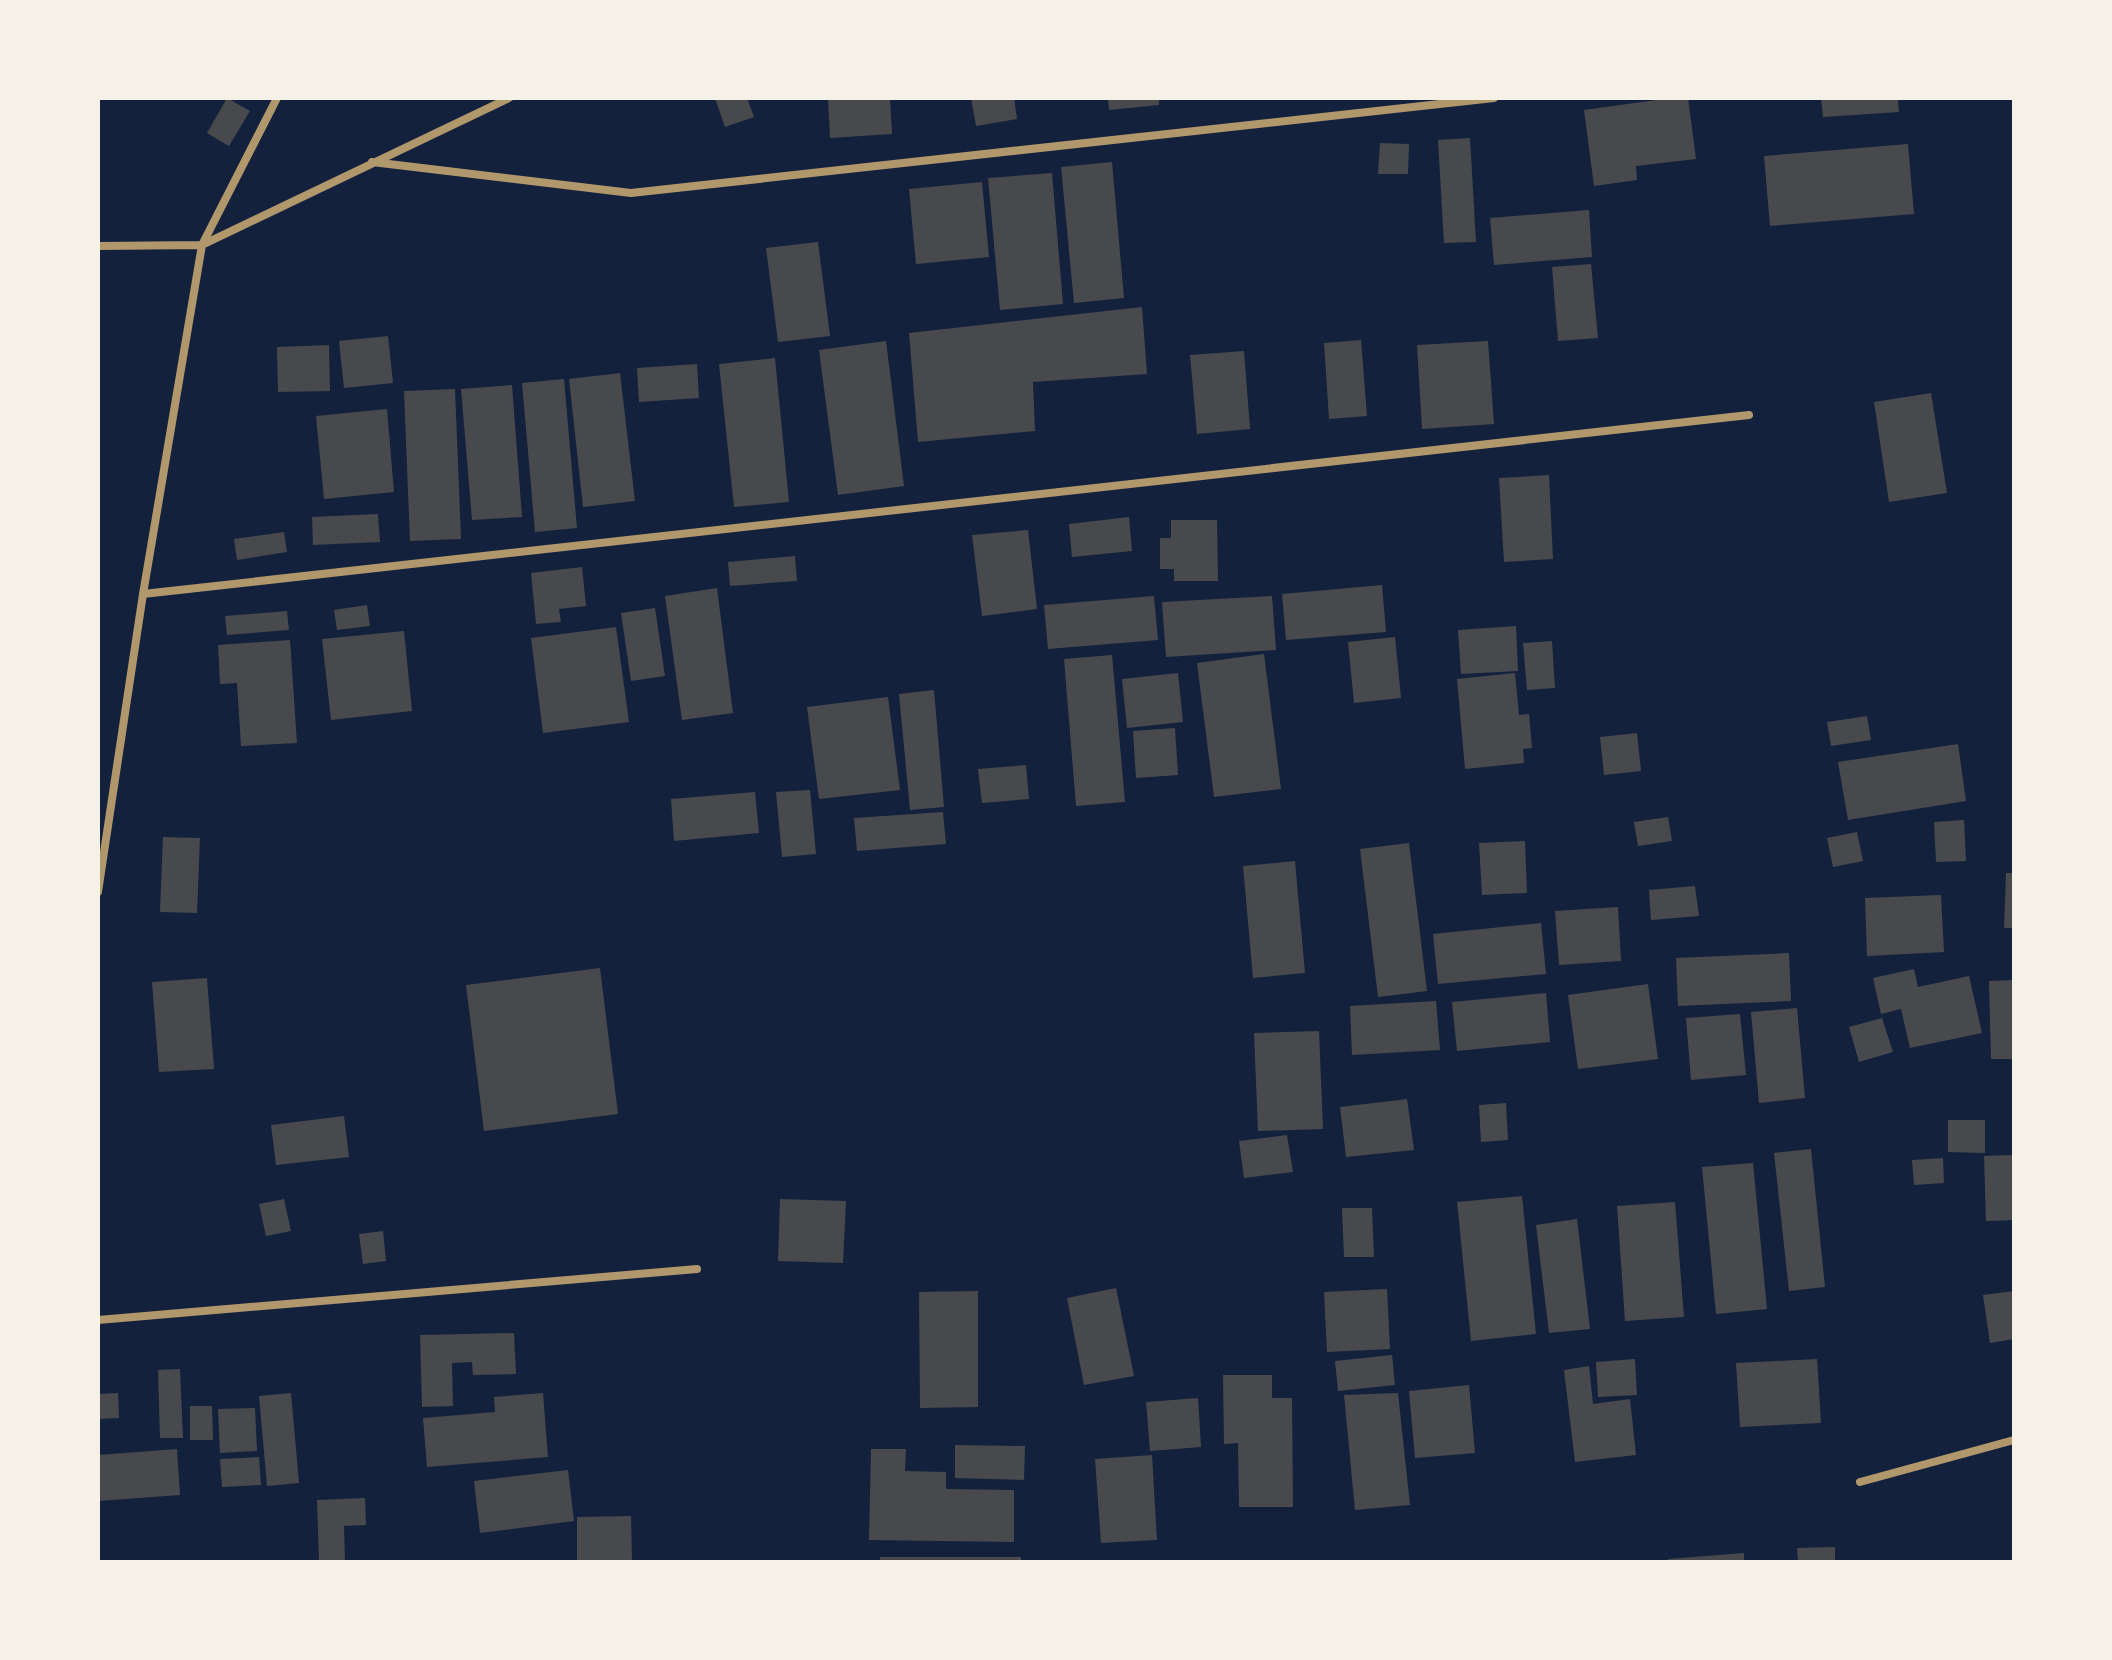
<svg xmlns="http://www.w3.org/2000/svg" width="2112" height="1660" font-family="Spectral,serif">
<rect width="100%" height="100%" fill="#14213d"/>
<path fill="#48494c" d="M227,98L250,111L229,146L207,133Z
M715,98H747L754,117L725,127Z
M828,98H890L892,134L830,138Z
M971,98H1014L1017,119L976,126Z
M1108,98H1159V105L1109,110Z
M1671,98H1688L1696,159L1636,166L1637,180L1594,186L1584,110Z
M1821,98H1898L1899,112L1823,117Z
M1470,138L1476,242L1444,243L1438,140Z
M1380,143L1409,144L1408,174H1378Z
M1908,144L1914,214L1770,226L1764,156Z
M1112,162L1124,298L1074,303L1061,167Z
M1052,173L1063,304L1000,310L988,178Z
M982,182L989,257L916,264L909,189Z
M1589,210L1592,257L1494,265L1490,218Z
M818,242L830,336L778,342L766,248Z
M1591,264L1598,338L1558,341L1552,267Z
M1142,307L1147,374L1033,382L1035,431L918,442L909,333Z
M388,336L393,383L344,388L339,341Z
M1361,340L1367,416L1329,419L1324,343Z
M886,341L904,486L838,495L819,350Z
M1488,341L1494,424L1422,429L1417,345Z
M329,345L330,391L278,392L277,347Z
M1244,351L1250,429L1197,434L1190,355Z
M775,358L789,502L734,507L719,364Z
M697,364L699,398L639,402L637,368Z
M620,373L635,501L583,507L569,379Z
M564,379L577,528L535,532L522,383Z
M512,385L522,517L472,520L461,389Z
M455,389L461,539L410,541L404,391Z
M1931,393L1947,493L1889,502L1874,402Z
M387,409L394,492L324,499L316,416Z
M1549,475L1553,559L1504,562L1499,478Z
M378,514L380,542L313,545L312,517Z
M1129,517L1132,551L1072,557L1069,524Z
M1171,520H1217L1218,581H1174V569H1160V538H1171Z
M1028,530L1037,609L982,616L972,535Z
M284,532L287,552L237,560L234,539Z
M795,556L797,581L730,586L728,562Z
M582,567L586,606L559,609L561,622L536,624L531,573Z
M1382,585L1386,632L1286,640L1282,594Z
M717,588L733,713L682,720L665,596Z
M1154,596L1158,640L1048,649L1044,605Z
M1272,596L1276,650L1166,657L1162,602Z
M367,605L370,626L337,630L334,610Z
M655,608L665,676L631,681L621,613Z
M287,611L289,630L227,635L225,616Z
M1516,626L1518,671L1461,674L1458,630Z
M616,627L629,722L543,733L531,638Z
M404,631L412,711L331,720L322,639Z
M1395,637L1401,698L1354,703L1348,642Z
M290,640L297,743L241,746L237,683L220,684L218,645Z
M1552,641L1555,688L1527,690L1523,643Z
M1264,654L1281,789L1214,797L1197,663Z
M1112,655L1125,802L1076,806L1064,659Z
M1178,673L1183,722L1127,728L1122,679Z
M1515,673L1519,715L1529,714L1532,748L1523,749L1524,763L1465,769L1457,679Z
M934,690L944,807L910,810L899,694Z
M888,697L900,790L819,799L807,707Z
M1867,716L1871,740L1831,746L1827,722Z
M1175,728L1178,775L1136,778L1133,731Z
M1637,733L1641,771L1604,775L1600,737Z
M1958,744L1966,801L1848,820L1838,762Z
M1026,765L1029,799L982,803L978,769Z
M810,790L816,854L782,857L776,792Z
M755,792L759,833L674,841L671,799Z
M943,812L946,844L857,851L854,818Z
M1668,817L1672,841L1638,846L1634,822Z
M1964,820L1966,861L1936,862L1934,822Z
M1857,832L1863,861L1833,867L1827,838Z
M163,837L200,838L197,913L160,912Z
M1525,841L1527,893L1482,895L1479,843Z
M1409,843L1427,991L1378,997L1360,849Z
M1295,861L1305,973L1253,978L1243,866Z
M2006,873H2014V928H2004Z
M1695,886L1699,916L1651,920L1649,890Z
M1941,895L1944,952L1867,956L1865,898Z
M1618,907L1621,961L1559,965L1555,911Z
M1541,923L1546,974L1438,984L1433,934Z
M1789,953L1791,1001L1678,1006L1676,958Z
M600,968L618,1114L484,1131L466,985Z
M1914,969L1918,987L1969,976L1982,1033L1910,1048L1901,1009L1881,1014L1873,978Z
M207,978L214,1069L159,1072L152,982Z
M2014,980V1059H1991L1989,981Z
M1648,984L1658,1059L1578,1069L1568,995Z
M1546,993L1550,1042L1457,1051L1452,1002Z
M1436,1001L1440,1050L1352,1055L1350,1006Z
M1797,1008L1805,1098L1759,1103L1751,1012Z
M1740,1014L1746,1075L1691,1080L1686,1018Z
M1882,1018L1893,1052L1859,1062L1849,1027Z
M1319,1031L1323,1129L1258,1131L1254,1033Z
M1407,1099L1414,1150L1346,1157L1340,1107Z
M1506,1103L1508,1140L1481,1142L1479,1105Z
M344,1116L349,1157L276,1165L271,1125Z
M1948,1120H1985V1153L1948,1152Z
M1287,1135L1293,1172L1244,1178L1239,1141Z
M1811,1149L1825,1287L1789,1291L1774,1153Z
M2014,1155V1220L1986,1221L1984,1156Z
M1943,1158L1944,1183L1914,1185L1912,1160Z
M1753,1163L1767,1309L1716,1314L1702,1167Z
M1522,1196L1536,1334L1471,1341L1457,1202Z
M284,1199L291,1231L266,1236L259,1204Z
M780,1199L846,1201L843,1263L778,1261Z
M1675,1202L1684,1317L1625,1321L1617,1206Z
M1342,1208H1372L1374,1257H1344Z
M1577,1219L1590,1329L1549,1333L1536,1225Z
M383,1231L386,1261L363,1264L359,1234Z
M1116,1288L1134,1376L1084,1385L1067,1298Z
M1387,1289L1390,1349L1327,1352L1324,1292Z
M978,1291V1407L920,1408L919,1292Z
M2014,1291V1339L1990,1343L1983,1295Z
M514,1333L516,1374L473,1375L472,1362L452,1363L453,1406L422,1407L420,1335Z
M1392,1355L1395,1385L1338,1391L1335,1361Z
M1635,1359L1637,1395L1598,1397L1596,1362Z
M1817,1359L1821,1423L1740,1427L1736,1363Z
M1589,1366L1593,1404L1630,1399L1636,1455L1575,1462L1564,1370Z
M180,1369L183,1438H160L158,1370Z
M1223,1375H1272V1398H1292L1293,1507H1239L1238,1443L1224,1444Z
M1469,1385L1475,1453L1415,1458L1409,1391Z
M118,1393L119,1418L98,1419V1394Z
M291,1393L299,1483L267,1486L259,1396Z
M543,1393L548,1457L427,1467L423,1418L495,1412L494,1397Z
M1398,1393L1410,1505L1355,1510L1344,1395Z
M1198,1398L1201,1447L1150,1451L1146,1402Z
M190,1406H212L213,1440H190Z
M255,1408L257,1451L220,1453L218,1409Z
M955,1445L1025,1446L1024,1480L955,1478Z
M177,1449L180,1495L98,1501V1455Z
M871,1449H906L905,1471L946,1472V1489L1014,1490V1542L869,1540Z
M1152,1455L1157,1540L1101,1543L1095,1459Z
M259,1457L261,1485L222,1487L220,1459Z
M568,1470L574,1521L480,1533L474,1481Z
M365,1498L366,1525L344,1526L345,1562H319L317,1500Z
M631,1516L632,1562H577V1517Z
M1835,1547V1562H1798L1797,1548Z
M1744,1553V1562H1668V1559Z
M880,1557H1021V1562H880Z"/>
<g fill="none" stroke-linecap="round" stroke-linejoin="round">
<path stroke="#b1986c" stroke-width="8" d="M372,162L631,193L1494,98
M98,246L202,245L509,98
M143,594L1749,415
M98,892L143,594L202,245L277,98
M98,1320L697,1269
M1860,1482L2014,1440"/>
</g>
<rect width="2112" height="1660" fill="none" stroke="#f6f1e7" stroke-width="200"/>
</svg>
